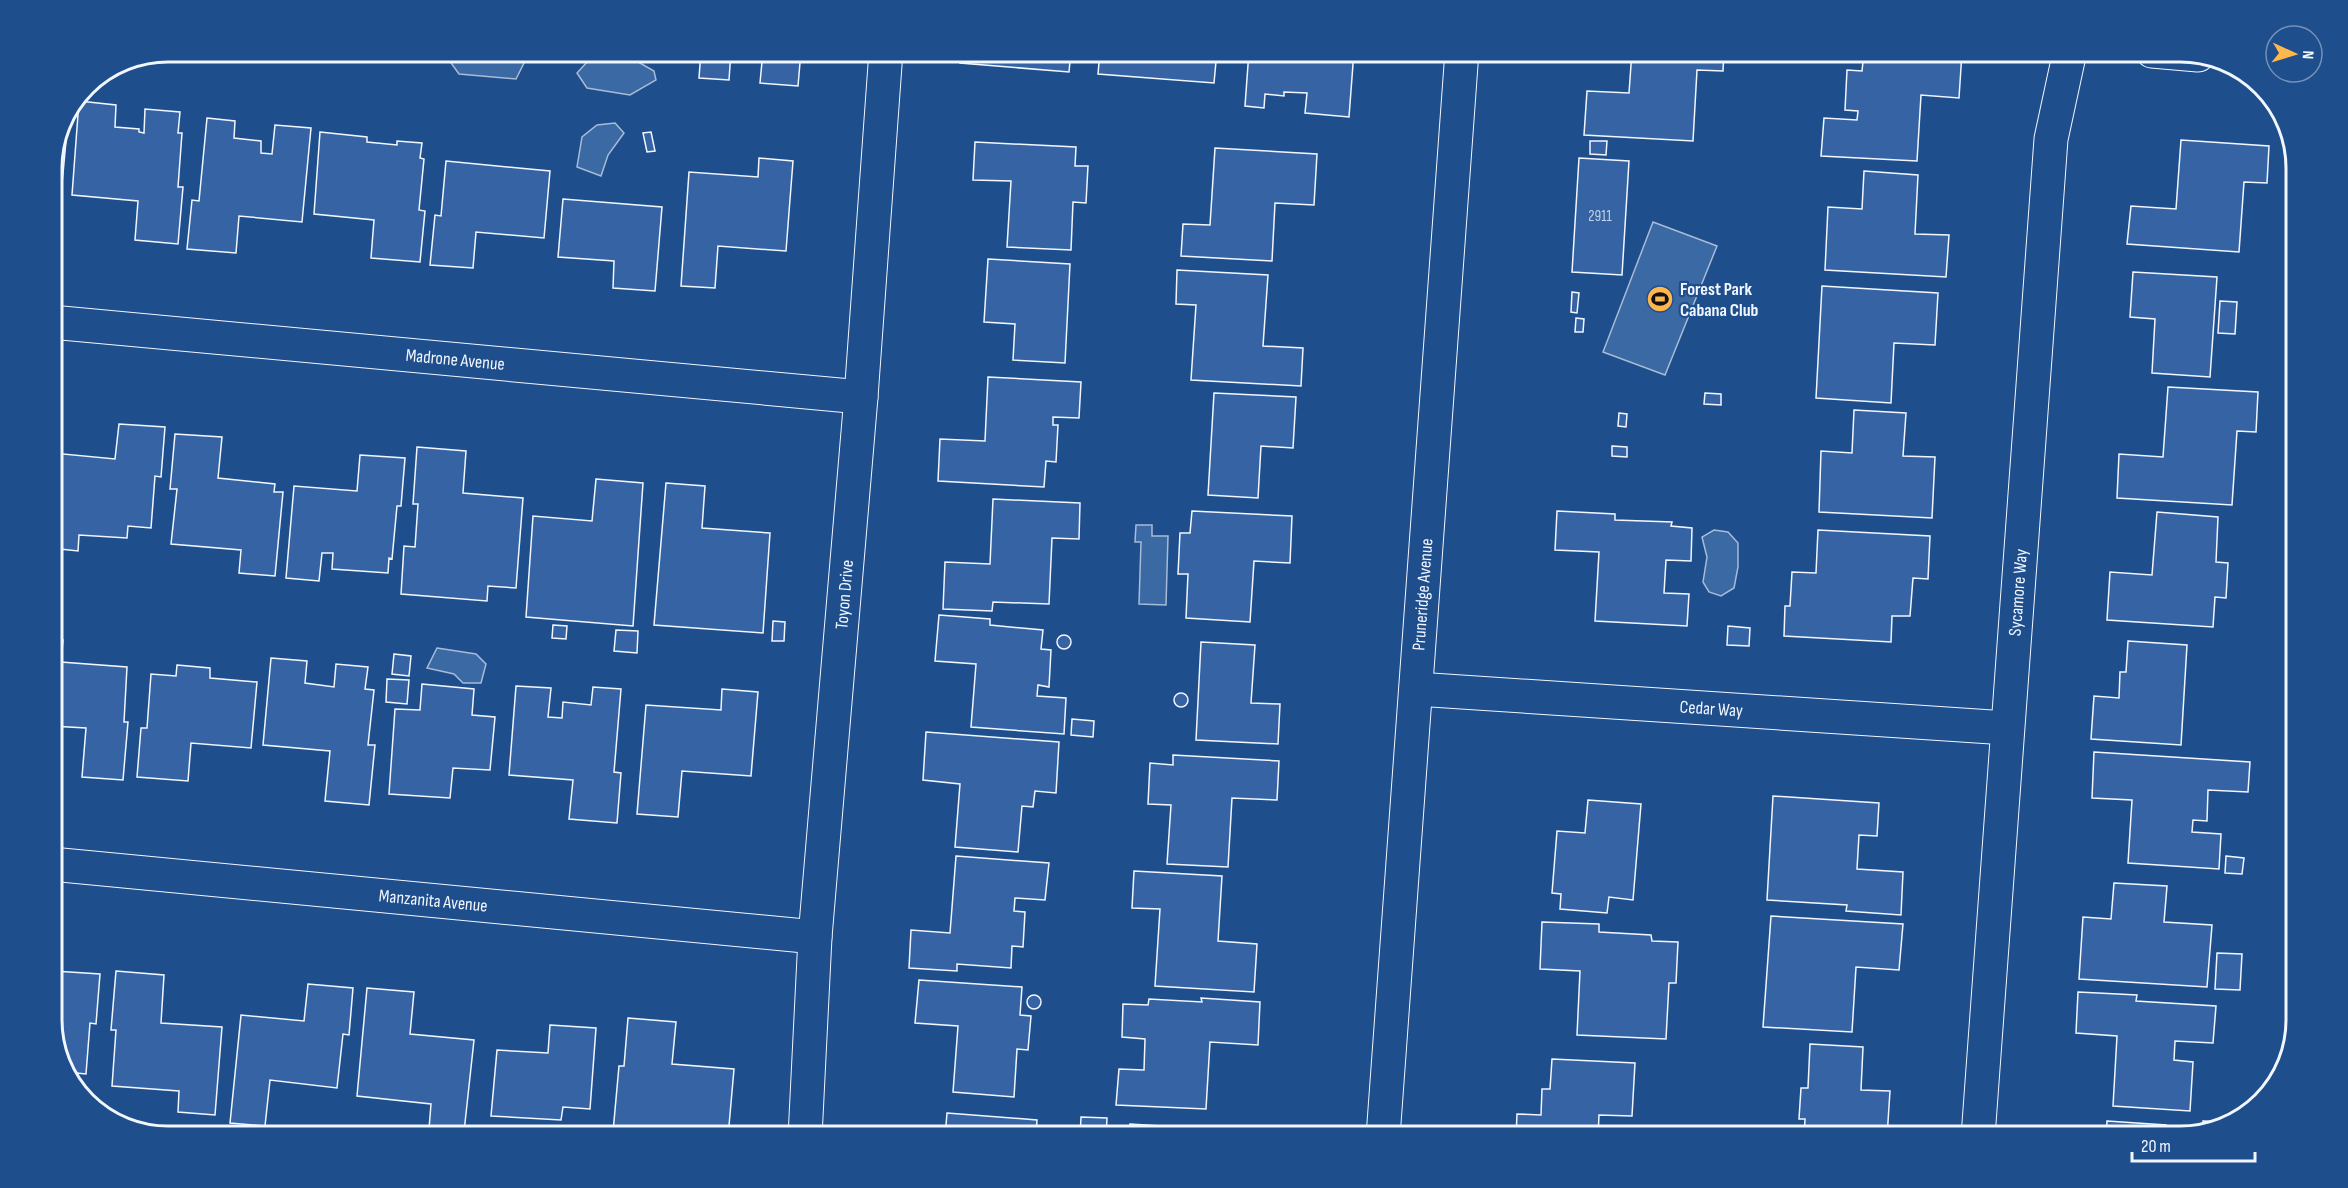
<svg xmlns="http://www.w3.org/2000/svg" width="2348" height="1188" font-family="'Sofia Sans Condensed',sans-serif">
<rect width="100%" height="100%" fill="#1f4e8c"/>
<path fill="#3b69a3" stroke="#a8bbd7" stroke-width="1.5" d="M452,51H499L509,57L513,52L525,61L516,79L459,74L446,56Z
M622,56L633,59L654,71L656,80L630,95L587,88L577,73L588,61L609,62Z
M615,123L624,133L608,155L601,176L577,167L582,137L597,125Z
M1653,222L1717,246L1665,375L1603,352Z
M1136,525H1152V536H1168L1166,605L1139,604L1141,542H1135Z
M1714,530L1728,532L1738,543V567L1734,588L1721,596L1709,592L1703,582L1707,557L1702,537Z
M437,648L476,654L486,664L481,683H463L454,674L427,668Z"/>
<path fill="#3563a3" stroke="#f2f6ff" stroke-width="1.5" d="M701,51H731L729,80L699,78Z
M763,51H801L798,86L760,83Z
M962,51H1071L1069,72L960,63Z
M1100,51H1217L1214,83L1098,74Z
M1249,51H1354L1349,117L1305,113L1307,93L1284,92V96L1265,94L1264,108L1245,106Z
M1632,51H1724L1723,71L1697,70L1693,141L1584,135L1587,91L1629,93Z
M1910,51L1962,52L1959,98L1921,95L1917,161L1821,156L1824,118L1857,120L1858,111L1845,110L1847,70L1862,71L1864,52L1910,55Z
M79,101L116,105L115,127L139,129V132L144,133L145,109L180,112L178,133H182L178,187H183L178,244L135,240L138,201L72,195Z
M69,109L61,195L51,194V161L63,117Z
M207,118L235,121L234,138L261,141V153L272,154L275,125L311,128L302,222L239,216L236,253L187,249L192,200L199,201Z
M320,132L367,137V142L397,145V141L422,143L420,158L424,159L419,210L425,211L420,262L371,258L374,220L314,214Z
M651,132L655,151L647,152L643,133Z
M2181,140L2269,146L2267,183L2244,182L2239,252L2127,244L2131,206L2176,209Z
M1590,141H1607L1606,155L1590,154Z
M975,142L1076,147L1075,166H1088L1086,203L1073,202L1071,250L1007,247L1011,181L973,180Z
M1215,148L1317,154L1314,205L1275,203L1272,261L1181,256L1183,224L1210,225Z
M759,158L793,161L786,251L718,246L715,288L681,286L689,172L758,177Z
M1579,158L1629,161L1622,275L1572,272Z
M446,161L550,171L544,238L476,232L473,268L430,265L435,215L441,216Z
M1864,171L1918,175L1915,234L1949,235L1946,277L1825,270L1828,207L1862,209Z
M563,199L662,207L655,291L613,288L614,261L558,257Z
M988,259L1070,264L1065,363L1013,360L1015,324L984,322Z
M1177,270L1268,275L1263,346L1303,348L1301,386L1191,380L1196,305L1176,304Z
M2133,272L2217,277L2210,377L2152,373L2155,319L2130,317Z
M1822,286L1938,293L1935,345L1894,343L1891,403L1816,398Z
M1572,292L1579,293L1577,313L1571,312Z
M2220,301L2237,302L2235,334L2218,333Z
M1576,318L1584,319L1583,332H1575Z
M988,377L1081,382L1079,418L1053,417V425H1058L1056,462L1046,461L1044,487L938,481L940,439L985,441Z
M2168,387L2258,392L2256,432L2237,431L2232,505L2117,498L2119,454L2163,457Z
M1214,393L1296,397L1293,448L1261,446L1258,498L1208,495Z
M1705,393L1721,394V405L1704,404Z
M1854,410L1906,413L1903,456L1935,457L1932,518L1819,512L1821,451L1852,453Z
M1619,413L1627,414L1626,427L1618,426Z
M119,424L165,427L161,477L155,476L151,528L128,526L127,538L79,535L78,551L51,548L53,453L115,459Z
M175,434L222,437L218,478L275,484L274,492H283L275,576L239,573L241,550L171,544L177,489H170Z
M1612,446L1627,447V457L1612,456Z
M417,447L466,451L463,493L523,498L516,588L488,586L487,601L401,594L404,546L415,547L418,504H413Z
M360,455L405,458L401,506H397L392,559L389,558L388,573L332,569L333,553H322L319,581L286,578L294,486L357,491Z
M596,479L643,483L633,626L526,617L533,516L592,521Z
M666,483L705,486L702,528L770,533L763,633L654,625Z
M993,499L1080,503L1079,539L1052,538L1049,604L993,602L992,611L943,609L945,562L990,564Z
M1192,511L1292,516L1290,563L1254,561L1250,622L1186,618L1188,574H1178L1180,533H1190Z
M1557,511L1615,514V520L1672,522L1671,526L1692,528L1691,561L1666,560L1664,593L1689,594L1687,626L1595,621L1599,552L1555,550Z
M2157,512L2218,517L2216,562L2228,563L2226,598L2215,597L2213,627L2107,620L2110,572L2152,575Z
M1818,530L1930,536L1928,579L1913,578L1910,616H1892L1891,642L1784,636L1785,606H1790L1792,572L1816,573Z
M939,615L990,619V625L1043,630L1041,649L1051,650L1049,687L1038,685L1037,696L1066,698L1064,734L971,727L976,664L935,661Z
M773,621L785,622L784,641H772Z
M553,625L567,626L566,639L552,638Z
M1728,626L1750,628L1749,646L1727,645Z
M616,630L638,631L637,653L614,651Z
M1057 642a7 7 0 1 1 14 0a7 7 0 1 1-14 0Z
M51,639L63,640L61,662L127,667L124,722H128L123,780L82,777L86,728L51,726Z
M2128,641L2187,645L2181,745L2091,739L2094,696L2119,698L2120,672H2126Z
M1201,642L1255,645L1251,703L1280,704L1278,744L1196,740Z
M394,654L411,656L409,676L392,674Z
M271,658L307,661L305,683L334,687L336,664L368,667L365,689L374,690L368,745H375L369,805L325,801L330,751L263,745Z
M177,665L210,668V678L257,682L251,748L191,743L188,781L137,777L141,728H147L151,674L176,676Z
M387,679L409,680L407,704L386,702Z
M422,684L474,689L472,715L495,717L490,770L453,768L450,798L389,794L395,709L420,710Z
M516,686L551,688L548,717L562,718L563,702L591,705L593,687L621,689L614,772L621,773L617,823L569,819L573,780L509,775Z
M722,689L758,692L751,776L682,771L678,817L637,814L646,705L721,710Z
M1174 700a7 7 0 1 1 14 0a7 7 0 1 1-14 0Z
M1072,719L1094,721L1093,737L1071,735Z
M926,732L1059,742L1056,793L1035,791L1033,807L1022,806L1018,852L955,847L960,784L923,780Z
M2094,752L2250,762L2248,792L2208,790L2207,821L2193,820L2192,832L2221,834L2219,869L2128,863L2132,800L2092,798Z
M1173,755L1279,761L1277,800L1232,798L1228,867L1167,864L1171,805L1148,804L1150,763L1173,765Z
M1773,796L1879,803L1877,836L1859,835L1857,869L1903,872L1901,915L1846,911L1847,905L1767,900Z
M1588,800L1641,804L1633,900L1609,897L1607,913L1560,909L1561,894L1552,893L1557,831L1585,833Z
M956,856L1049,863L1045,900L1015,898L1014,911L1025,912L1023,947L1012,946L1011,968L957,964V971L909,968L911,930L950,933Z
M2226,856L2244,858L2242,874L2225,873Z
M1134,871L1222,876L1218,941L1257,944L1254,992L1155,986L1160,909L1132,908Z
M2114,883L2167,886L2164,922L2212,925L2207,987L2079,979L2083,917L2111,919Z
M1771,916L1903,924L1899,970L1856,967L1852,1032L1763,1027Z
M1542,922L1599,924V932L1651,935L1652,941L1678,942L1676,983H1669L1666,1039L1577,1035L1580,971L1540,969Z
M2217,953L2242,954L2240,990L2215,989Z
M54,971L100,974L96,1024L90,1023L86,1074L66,1072L51,1028Z
M116,971L164,975L161,1023L222,1027L215,1115L178,1112L179,1091L112,1086L116,1030H111Z
M919,980L1022,987L1020,1015L1031,1016L1028,1050L1017,1049L1014,1097L953,1092L958,1026L915,1023Z
M308,984L353,988L349,1035L343,1034L337,1088L270,1080L265,1126L230,1123L241,1015L304,1021Z
M367,988L414,992L410,1034L474,1040L464,1132L429,1129L431,1104L357,1096Z
M2078,992L2137,995L2136,1001L2216,1006L2213,1043L2175,1041L2174,1060L2193,1062L2190,1111L2113,1106L2117,1036L2076,1033Z
M1027 1002a7 7 0 1 1 14 0a7 7 0 1 1-14 0Z
M1201,998L1260,1002L1258,1045L1210,1042L1206,1109L1116,1105L1119,1069L1144,1070L1145,1039L1122,1037L1123,1004L1148,1005L1149,999L1202,1002Z
M628,1018L676,1022L672,1064L734,1069L728,1137H683L613,1132L619,1066H624Z
M550,1025L596,1028L590,1109L563,1107L561,1120L491,1116L497,1050L548,1053Z
M1810,1044L1863,1047L1861,1090L1890,1091L1887,1137H1804L1805,1119H1799L1801,1088H1808Z
M1552,1059L1635,1063L1632,1116L1599,1115L1598,1137H1516L1517,1114L1541,1115L1542,1089H1550Z
M947,1113L1037,1120L1036,1137H945Z
M1081,1117L1107,1118L1106,1137H1080Z
M2107,1121L2166,1125L2165,1137H2106Z
M2203,1121L2227,1122V1123L2203,1130Z
M1130,1124L1223,1130L1222,1137H1129Z"/>
<g fill="none" stroke-linecap="round" stroke-linejoin="round">
<defs>
<g id="minor">
<path d="M2152,51L2198,55"/>
<path id="s1" d="M51,322L861,397"/>
<path id="s2" d="M1416,689L2007,728"/>
<path id="s3" d="M51,864L815,937"/>
<path id="s4" d="M805,1137L815,937L861,397L886,51"/>
<path id="s5" d="M1978,1137L2051,139L2070,51"/>
</g>
<g id="secondary">
<path id="s6" d="M1383,1137L1462,51"/>
</g>
</defs>
<use href="#minor" stroke="#f2f6ff" stroke-width="35"/>
<use href="#secondary" stroke="#f2f6ff" stroke-width="35"/>
<use href="#minor" stroke="#1f4e8c" stroke-width="33"/>
<use href="#secondary" stroke="#1f4e8c" stroke-width="33"/>
</g>
<defs>
<symbol id="stadium-disc" viewBox="-11 -11 22 22"><circle r="9.5" fill="#ffb74d" stroke="#1f4e8c"/><path d="M0-5a6.5 5 0 1 0 0 10a6.5 5 0 1 0 0-10ZM-3.5-1.8h7v3.6h-7Z" fill="#111"/></symbol>
</defs>
<g fill-rule="evenodd">
<use href="#stadium-disc" x="1645" y="284" width="30" height="30"/>
</g>
<g text-anchor="middle" stroke-width="4.5" stroke-linejoin="round" paint-order="stroke">
<g font-size="15" fill="#c3d1e8">
<text x="1600" y="221">2911</text>
</g>
<g font-size="18" font-weight="bold" fill="#f2f6ff" stroke="#1f4e8c" text-anchor="start">
<text x="1680" y="295">Forest Park<tspan x="1680" dy="21">Cabana Club</tspan></text>
</g>
<g font-size="18" fill="#f2f6ff" stroke="#1f4e8c">
<text dy="6" stroke="none"><textPath href="#s1" startOffset="406">Madrone Avenue</textPath></text>
<text dy="6" stroke="none"><textPath href="#s5" startOffset="546">Sycamore Way</textPath></text>
<text dy="6" stroke="none"><textPath href="#s4" startOffset="544">Toyon Drive</textPath></text>
<text dy="6" stroke="none"><textPath href="#s6" startOffset="544">Pruneridge Avenue</textPath></text>
<text dy="6" stroke="none"><textPath href="#s2" startOffset="296">Cedar Way</textPath></text>
<text dy="6" stroke="none"><textPath href="#s3" startOffset="384">Manzanita Avenue</textPath></text>
</g>
</g>
<path d="M0 0H2348V1188H0ZM168 62H2180A106 106 0 0 1 2286 168V1020A106 106 0 0 1 2180 1126H168A106 106 0 0 1 62 1020V168A106 106 0 0 1 168 62Z" fill="#1f4e8c" fill-rule="evenodd"/>
<path fill="none" stroke="#f2f6ff" stroke-width="3" d="M168 62H2180A106 106 0 0 1 2286 168V1020A106 106 0 0 1 2180 1126H168A106 106 0 0 1 62 1020V168A106 106 0 0 1 168 62Z"/>
<g transform="translate(2294 54) rotate(94)"><circle r="28" fill="#1f4e8c" stroke="#7391ba" stroke-width="1.5"/>
<path d="M0-4.5L10 22L0 15L-10 22Z" fill="#ffb74d"/>
<text y="-9" font-size="16" font-weight="bold" text-anchor="middle" fill="#f2f6ff">N</text>
</g>
<path d="M2132 1152v9h123v-9" fill="none" stroke="#f2f6ff" stroke-width="3"/>
<text x="2141" y="1152" font-size="18" fill="#f2f6ff" stroke="#1f4e8c" stroke-width="4.5" paint-order="stroke">20 m</text>
</svg>
